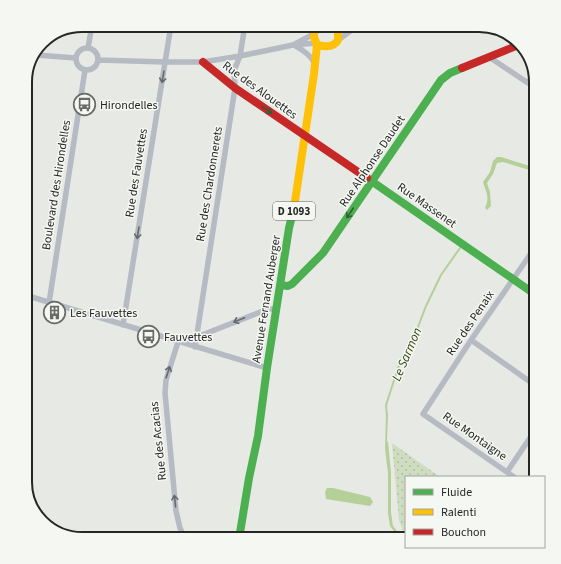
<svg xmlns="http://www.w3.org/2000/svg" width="561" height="564" font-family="'Source Sans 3',sans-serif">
<defs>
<pattern id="grass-dots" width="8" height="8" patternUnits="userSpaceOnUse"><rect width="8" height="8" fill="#cedcc0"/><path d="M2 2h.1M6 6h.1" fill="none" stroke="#b1bda5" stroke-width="1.8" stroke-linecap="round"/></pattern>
</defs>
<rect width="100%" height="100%" fill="#e7e9e5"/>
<path fill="url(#grass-dots)" d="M392,443L440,477H406V539L399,520Z"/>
<path fill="#b5cf99" d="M497,157H501L536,168V172L503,162L497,163L493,174L487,183L490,192L491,206L487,210L485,208C490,196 486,193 483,182L490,172L493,161Z
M386,414H388L387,441L388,442L391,472V513L393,526L400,535V539H397V535L390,526L388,513V473L385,449Z
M327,488H333L370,497L373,502L370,506L326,499L325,492Z"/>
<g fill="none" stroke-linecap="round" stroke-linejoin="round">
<path stroke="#b5cf99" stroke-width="2" d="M387,417L386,405L401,359L413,340L426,306L441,275L460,248"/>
<path stroke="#b5bac3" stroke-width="5.5" d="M335,27L357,25
M338,40L359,25
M295,44L310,36L314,32
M294,45C302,50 311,55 315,64
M88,48L92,25
M76 59a11 11 0 1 1 22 0a11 11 0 1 1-22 0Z
M36,55L76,58
M489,57L528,83L534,75
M98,60L165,62H203L240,56L293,45L316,43
M25,295L267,368
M49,303L85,70
M123,325L171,25
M197,337L268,309H276
M471,340L536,386
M178,342L166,380L165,393L176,511L180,528L185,539
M195,347L235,88L234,71L240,56L245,25
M507,472L536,429
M514,477L423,414L471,340L536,246"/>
<path stroke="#4caf50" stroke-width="8" d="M367,178L536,295
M280,285L288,286L292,284L323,253L441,80L450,73L462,68
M239,539L249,478L258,436L267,368L289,228L294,208"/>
<path stroke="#ffc107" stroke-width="8" d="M322,25L314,32V37L317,45C325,47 334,48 338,40V30L333,25
M294,208L314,74L317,45"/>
<path stroke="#c62828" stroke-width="8" d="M203,62L235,88L367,178
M462,68L521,44"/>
</g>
<defs><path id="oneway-shaft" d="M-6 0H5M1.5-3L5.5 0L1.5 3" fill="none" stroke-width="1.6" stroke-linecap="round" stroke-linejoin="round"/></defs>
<g stroke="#66696c">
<use href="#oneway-shaft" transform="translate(163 77) rotate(99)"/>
<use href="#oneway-shaft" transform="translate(138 233) rotate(99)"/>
<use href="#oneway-shaft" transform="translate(239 320) rotate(158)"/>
<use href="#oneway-shaft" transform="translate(168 372) rotate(-72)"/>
<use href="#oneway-shaft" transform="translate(175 501) rotate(-96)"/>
</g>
<g stroke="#355d36">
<use href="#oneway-shaft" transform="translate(267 110) rotate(35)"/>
<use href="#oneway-shaft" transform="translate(350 213) rotate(124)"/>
</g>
<defs>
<symbol id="bus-ring" viewBox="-11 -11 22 22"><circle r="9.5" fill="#f4f7f2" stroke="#6a6b68" stroke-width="1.5"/><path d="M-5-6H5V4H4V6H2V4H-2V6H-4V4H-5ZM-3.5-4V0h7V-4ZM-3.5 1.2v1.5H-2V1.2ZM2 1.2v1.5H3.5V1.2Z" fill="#6a6b68"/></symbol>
<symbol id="building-ring" viewBox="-11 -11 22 22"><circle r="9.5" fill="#f4f7f2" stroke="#6a6b68" stroke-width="1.5"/><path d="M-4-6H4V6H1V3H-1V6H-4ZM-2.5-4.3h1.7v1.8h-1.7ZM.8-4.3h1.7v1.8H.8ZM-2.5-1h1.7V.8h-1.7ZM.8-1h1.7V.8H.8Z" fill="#6a6b68"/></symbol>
</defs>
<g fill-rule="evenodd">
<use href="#bus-ring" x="72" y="92" width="25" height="25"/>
<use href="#building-ring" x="42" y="300" width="25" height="25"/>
<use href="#bus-ring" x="136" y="324" width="25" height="25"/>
</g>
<g text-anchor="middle" stroke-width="3" stroke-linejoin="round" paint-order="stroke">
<rect fill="#f4f7f2" stroke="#646562" stroke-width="1" x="273" y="202" width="42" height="18" rx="3"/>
<g font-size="11" font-weight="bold" fill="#262725">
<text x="294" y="215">D 1093</text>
</g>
<g font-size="12" fill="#262725" stroke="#f4f7f2">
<text transform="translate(260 90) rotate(36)" y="4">Rue des Alouettes</text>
<text transform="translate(372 161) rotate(-56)" y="4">Rue Alphonse Daudet</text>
<text transform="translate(136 173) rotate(-81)" y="4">Rue des Fauvettes</text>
<text transform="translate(209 184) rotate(-81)" y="4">Rue des Chardonnerets</text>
<text transform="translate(56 185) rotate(-81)" y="4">Boulevard des Hirondelles</text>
<text transform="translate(427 205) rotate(35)" y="4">Rue Massenet</text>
<text transform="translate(266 299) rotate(-81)" y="4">Avenue Fernand Auberger</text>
<text transform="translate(470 323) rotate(-56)" y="4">Rue des Penaix</text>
<text transform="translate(475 436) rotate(35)" y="4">Rue Montaigne</text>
<text transform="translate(158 441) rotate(-96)" y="4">Rue des Acacias</text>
</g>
<g font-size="12" fill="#262725" stroke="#f4f7f2" text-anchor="start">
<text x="100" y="109">Hirondelles</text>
<text x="70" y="317">Les Fauvettes</text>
<text x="164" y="341">Fauvettes</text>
</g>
<g font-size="13" font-style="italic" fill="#304611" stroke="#f4f7f2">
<text transform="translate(406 354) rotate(-67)" y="5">Le Sarmon</text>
</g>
</g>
<path d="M0 0H561V564H0ZM82 32H479A50 50 0 0 1 529 82V482A50 50 0 0 1 479 532H82A50 50 0 0 1 32 482V82A50 50 0 0 1 82 32Z" fill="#f4f7f2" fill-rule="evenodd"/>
<path fill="none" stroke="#262725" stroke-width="2" d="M82 32H479A50 50 0 0 1 529 82V482A50 50 0 0 1 479 532H82A50 50 0 0 1 32 482V82A50 50 0 0 1 82 32Z"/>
<rect x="405" y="476" width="140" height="72" fill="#f4f7f2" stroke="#a2a4a0"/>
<rect x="413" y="489" width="20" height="6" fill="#4caf50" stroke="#a2a4a0"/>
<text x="441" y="496" font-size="12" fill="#262725">Fluide</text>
<rect x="413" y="509" width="20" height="6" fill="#ffc107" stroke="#a2a4a0"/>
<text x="441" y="516" font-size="12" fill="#262725">Ralenti</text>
<rect x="413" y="529" width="20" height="6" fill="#c62828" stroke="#a2a4a0"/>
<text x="441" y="536" font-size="12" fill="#262725">Bouchon</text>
</svg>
